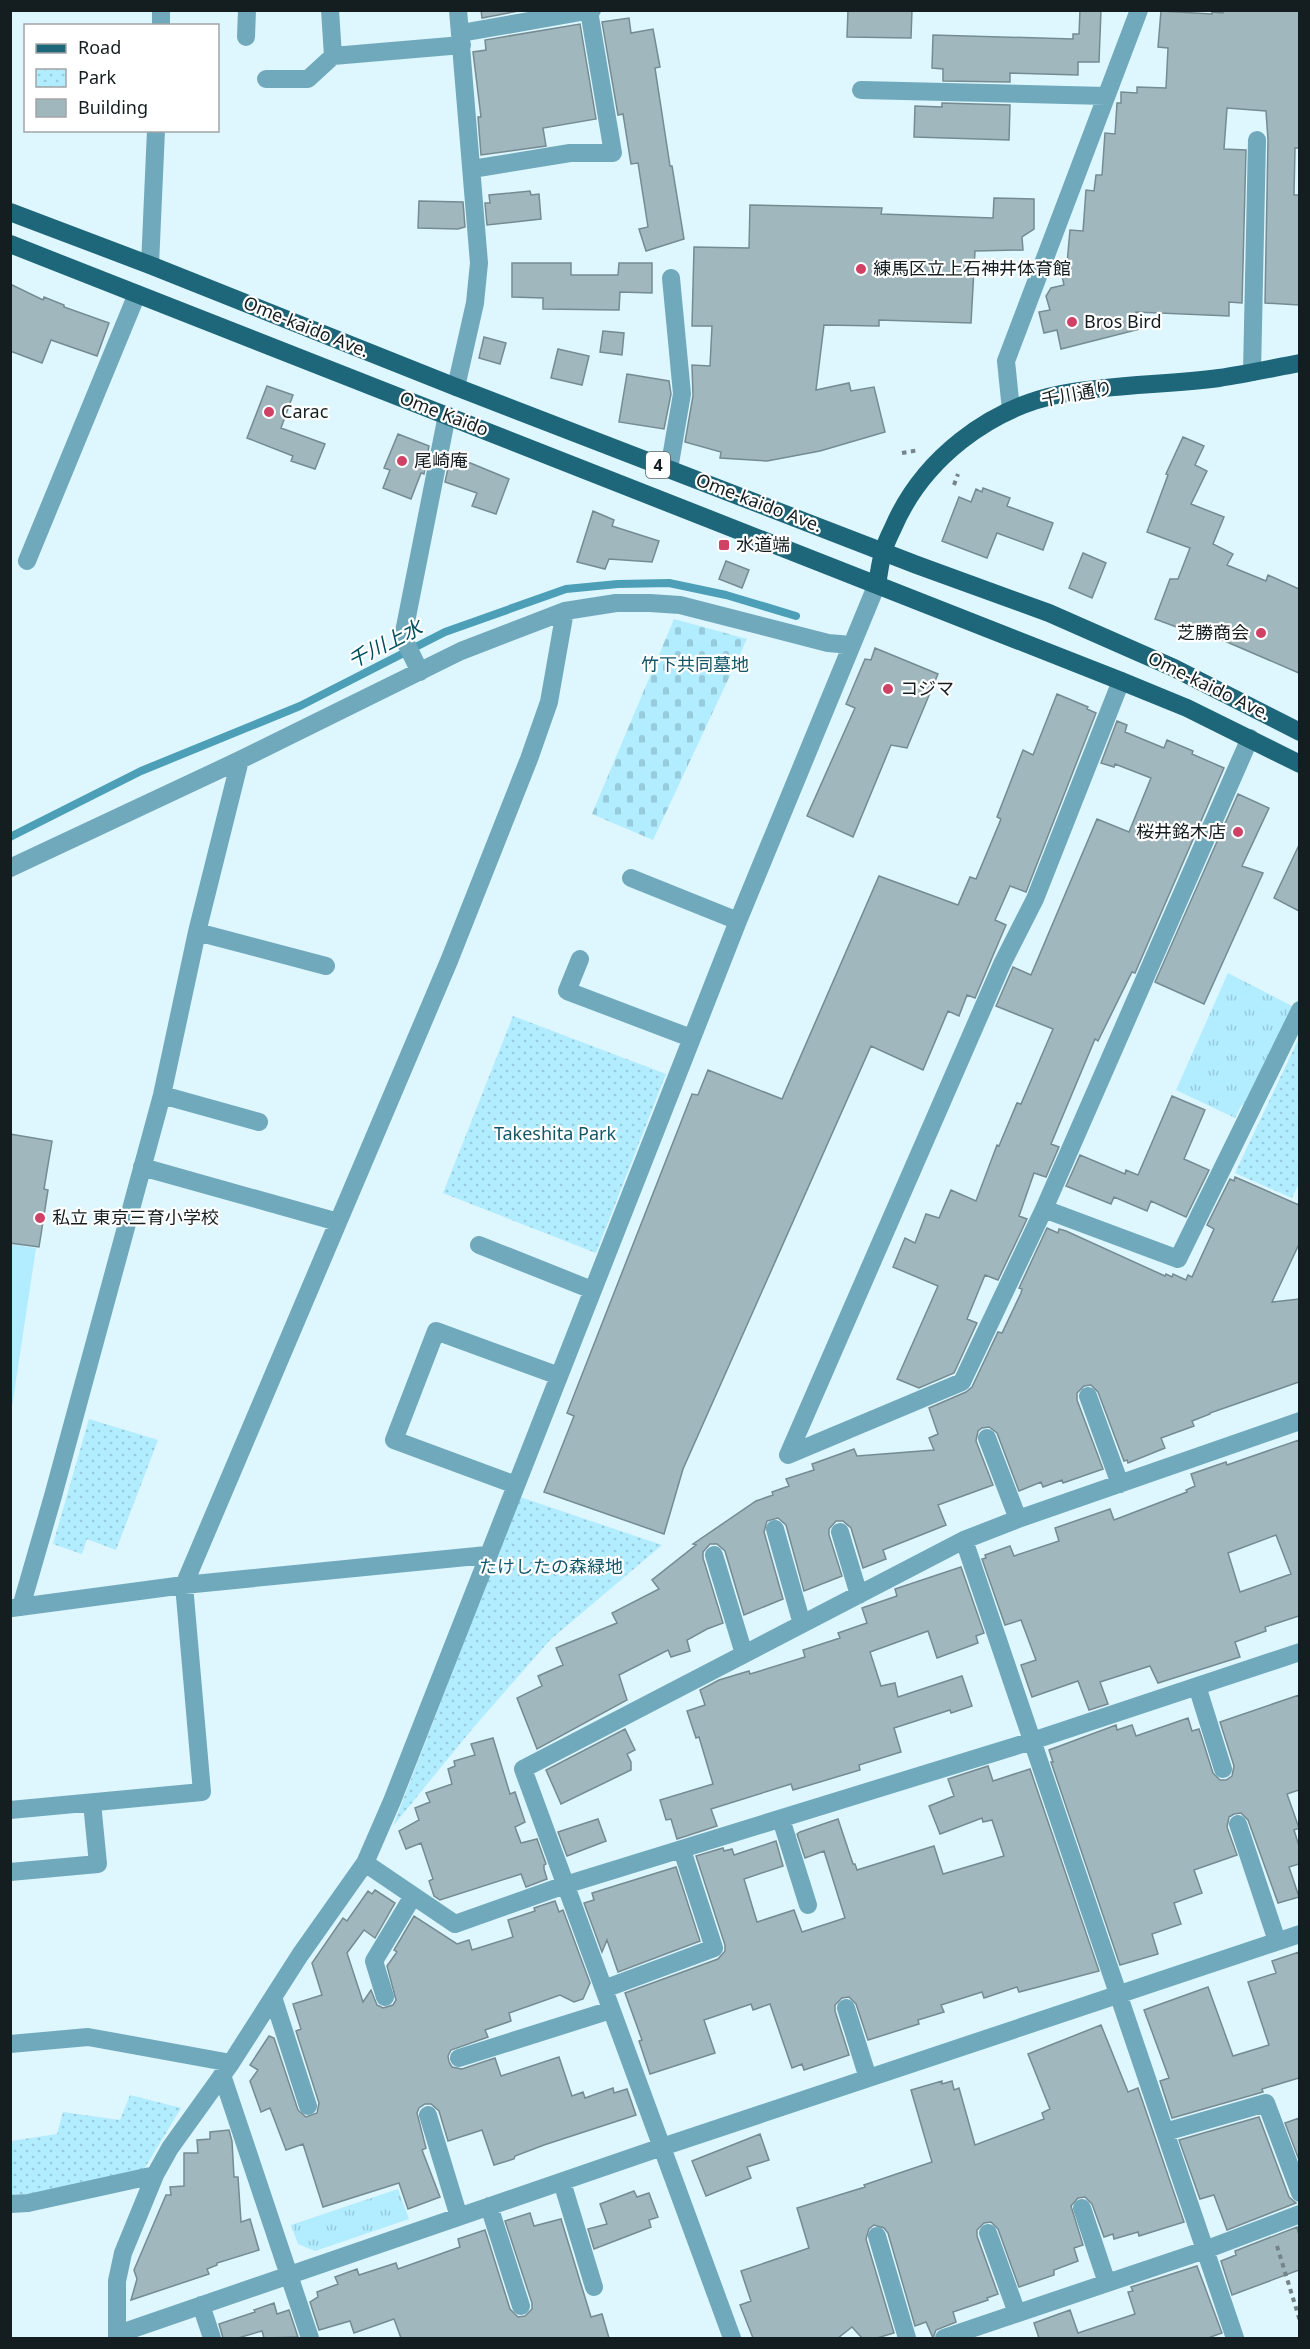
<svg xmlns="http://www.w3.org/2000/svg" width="1310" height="2349" font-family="'Noto Sans','Noto Sans JP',sans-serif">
<defs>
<pattern id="grass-tufts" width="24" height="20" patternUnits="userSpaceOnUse" patternTransform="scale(1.5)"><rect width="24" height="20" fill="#b1ecff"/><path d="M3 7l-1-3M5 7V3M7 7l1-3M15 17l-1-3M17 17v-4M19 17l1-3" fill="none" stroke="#97cada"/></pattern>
<pattern id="cemetery-stones" width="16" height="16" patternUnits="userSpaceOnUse" patternTransform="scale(1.5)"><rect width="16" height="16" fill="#b1ecff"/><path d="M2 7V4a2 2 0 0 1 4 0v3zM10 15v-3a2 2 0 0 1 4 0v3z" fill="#97cada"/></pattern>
<pattern id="park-dots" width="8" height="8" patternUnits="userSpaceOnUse" patternTransform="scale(1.5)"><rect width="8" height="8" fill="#b1ecff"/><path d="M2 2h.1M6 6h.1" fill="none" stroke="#97cada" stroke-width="1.8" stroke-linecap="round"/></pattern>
</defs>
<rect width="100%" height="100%" fill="#def6fe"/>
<path fill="url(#grass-tufts)" d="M1228,973L1292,1006L1246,1104L1241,1106L1235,1118L1176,1090Z
M398,2189L409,2219L315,2251L298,2244L291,2225Z"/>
<path fill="url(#cemetery-stones)" d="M674,619L747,639L653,840L592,814Z"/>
<path fill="url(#park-dots)" d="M513,1016L666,1074L596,1253L443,1193Z
M1299,1038V1183L1292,1198L1235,1173Z
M89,1419L158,1440L116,1550L87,1539L82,1554L53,1544Z
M520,1497L662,1545L550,1640L473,1728L393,1826Z
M130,2095L181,2108L143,2171L27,2194L11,2195V2141L57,2134L63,2112L120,2120Z"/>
<path fill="#b1ecff" d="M11,1244L36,1248L11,1413L10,1244Z"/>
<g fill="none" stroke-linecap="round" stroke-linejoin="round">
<path stroke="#4c9fb7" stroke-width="8" d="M10,837L141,771L300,706L445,632L566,589L618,584L669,583L726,595L796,616"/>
</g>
<path fill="#a0b7be" stroke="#758b92" stroke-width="1.5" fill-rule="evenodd" d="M481,10H524L482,18Z
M848,10H912L911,38L847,37Z
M1080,10H1101L1099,62H1078V75L1010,73V82L943,81V69L932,68L933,35L1073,39V34H1079Z
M1223,10H1299V148H1295L1294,195H1299V305L1265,303L1268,140L1266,111L1227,108L1224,149L1246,150L1242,303L1229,302V316L1136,312L1140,329L1061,349L1057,330L1044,333L1039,312L1050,310L1046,296L1051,288L1064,285L1062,276L1066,275L1070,230L1083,231L1086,190L1094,191L1096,175H1102L1105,133L1115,134L1117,103H1121V92L1137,93V87L1166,88L1168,48L1158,47L1161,11L1212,14V12L1223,13Z
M629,18L631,33L653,29L660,67L655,68L670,166H672L684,239L646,251L639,229L648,227L638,163L631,164L623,114L618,115L602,22Z
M580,24L596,119L543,128L546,146L481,155L478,117H481L473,52L486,50L485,40Z
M942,103L1010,105L1009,140L914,137L915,106L942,107Z
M530,191L531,195L539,194L541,219L487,225L485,203H490L489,195Z
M994,198L1034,199V229L1022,237L1023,250L975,251L971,323L879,320V326L824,325L816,390L849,383L851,391L874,387L885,432L820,451L767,461L720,458L721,452L685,442L693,396L692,365L710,366L712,326H692L694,247L749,248L750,205L882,208L881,214L993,218Z
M419,201L463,202L465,227L458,229L418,228Z
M512,263H571V275H618L619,263H652V293L620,292L619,310L543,309V298L512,297Z
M10,284L43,300L44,297L64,305V307L109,323L97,356L51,340L42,363L10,351Z
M603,331L624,333L622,355L600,352Z
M484,337L506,343L500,364L479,358Z
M558,349L589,356L582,385L551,378Z
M627,374L669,381L671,394L664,429L619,422Z
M267,386L293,395L281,428L325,444L315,469L291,461L293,456L247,438Z
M398,434L429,446L424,474L421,473L411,499L383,488L390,470L384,468Z
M1183,437L1204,446L1195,465L1207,471L1191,504L1224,517L1213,544L1233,554L1227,565L1266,581L1268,575L1299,589V673L1192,627L1190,632L1155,619L1170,579H1178L1190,548L1147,532L1168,475L1166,474Z
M451,455L509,479L496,514L472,506L477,493L445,482Z
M983,488L1010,498L1007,506L1053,523L1043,550L997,533L987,558L942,541L959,497L971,502L976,489L982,492Z
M593,511L614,520L612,526L659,541L652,562L609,559L605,569L577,562Z
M1083,553L1106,563L1092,598L1069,588Z
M726,561L749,570L742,588L719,579Z
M875,648L938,674L907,748L891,745L853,837L807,816L855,708L846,704L865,659L871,660Z
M1057,694L1088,707L1087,709L1096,713L1026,892L1010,886L995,920L1006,925L975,998L967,995L959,1016L948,1011L923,1070L871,1046L683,1469L664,1534L544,1492L574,1416L567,1413L692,1094L698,1095L708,1070L782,1099L879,876L958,905L970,877L976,879L1001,819L997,817L1023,750L1033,755Z
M1117,721L1127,725L1125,732L1164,748L1167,740L1193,751L1192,754L1224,768L1135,973L1132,972L1098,1041L1095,1039L1051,1144L1059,1147L1046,1177L1034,1173L1019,1216L1027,1219L998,1280L985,1275L967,1319L977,1323L954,1373L919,1388L897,1379L938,1286L893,1267L905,1238L915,1243L926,1214L939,1218L951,1190L976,1201L997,1145L999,1146L1017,1103L1021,1104L1053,1029L996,1006L1013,967L1031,975L1097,819L1129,832L1151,778L1115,764L1114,767L1101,763Z
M1238,794L1269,808L1242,866L1263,873L1204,1004L1155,982Z
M1299,845V911L1274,898Z
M1172,1096L1205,1110L1184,1159L1209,1170L1186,1217L1151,1201L1147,1211L1114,1197L1111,1204L1066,1186L1080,1155L1125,1174L1126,1170L1138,1175Z
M10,1134L52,1141L44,1189L48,1190L39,1247L10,1243Z
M1235,1177L1299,1205V1244L1272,1302L1299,1299V1382L1210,1413V1414L1192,1421L1194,1426L1161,1438L1165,1448L1128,1463L1127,1460L1124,1461L1098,1392L1091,1385L1084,1386L1077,1393V1400L1103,1469L1063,1483L1062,1480L1043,1487L1041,1482L1019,1491L997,1433L989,1427L982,1428L978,1431L976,1441L993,1485L938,1505L946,1525L883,1550L886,1559L863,1568L851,1528L843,1521H836L829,1529V1535L842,1576L804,1591L786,1525L778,1518L767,1521L764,1532L783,1599L744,1615L725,1551L717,1544H710L703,1552V1558L723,1623L707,1629L687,1640L690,1651L671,1657L668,1650L619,1675L627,1700L537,1749L517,1698L542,1686L538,1676L563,1665L556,1648L617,1623L612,1613L659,1589L652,1580L696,1545L693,1544L756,1501L773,1495L772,1492L789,1486L786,1479L814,1470L812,1464L854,1449L857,1456L934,1450L929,1438L938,1434L929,1408L966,1392L972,1387L998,1332L1002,1333L1021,1293L1022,1289L1019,1288L1047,1228L1058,1233L1059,1229L1066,1231L1165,1276L1166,1274L1172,1277L1173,1274L1186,1280L1188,1275L1192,1277L1214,1229L1207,1225L1230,1179L1234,1181Z
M1299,1440V1616L1265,1627L1266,1631L1235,1642L1240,1657L1158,1683L1150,1666L1100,1682L1108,1704L1089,1710L1078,1681L1032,1697L1021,1665L1036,1660L1021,1620L1005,1625L982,1559L986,1558L985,1555L1010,1546L1014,1556L1059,1541L1055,1528L1110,1509L1114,1520L1187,1492L1186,1490L1195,1486L1191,1474L1226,1462L1227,1465ZM1276,1535L1291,1574L1240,1592L1228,1553Z
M961,1567L984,1633L976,1636L978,1643L937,1658L928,1631L870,1652L881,1686L895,1683L898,1697L962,1676L972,1706L951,1713L950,1710L894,1728L901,1752L859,1765L860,1770L793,1790L791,1784L711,1809L717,1826L677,1839L671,1819L666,1820L660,1800L713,1784L699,1737L696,1738L687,1711L705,1705L700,1690L719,1680L749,1671L750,1674L805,1657L803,1650L840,1638L838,1633L867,1623L862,1608L897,1596L895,1589Z
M1299,1695V1790L1287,1794L1299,1828L1294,1830L1299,1846V1864L1289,1867L1299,1897L1278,1903L1248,1820L1241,1813L1234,1814L1229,1817L1227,1827L1237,1855L1194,1870L1202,1893L1174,1903L1181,1924L1152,1934L1158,1954L1120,1965L1051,1762H1053L1049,1750L1116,1725L1117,1730L1132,1725L1136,1736L1188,1718L1192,1731L1199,1729L1213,1773L1220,1780H1226L1232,1776L1234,1766L1220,1722Z
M625,1729L635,1750L627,1754L631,1762V1770L561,1804L546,1770Z
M493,1738L510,1794L515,1792L525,1822L515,1827L521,1843L537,1839L546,1864L544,1865V1869L547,1879L526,1887L521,1874L440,1900L434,1896L429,1881L433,1879L421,1843L406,1849L399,1831L419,1820L415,1808L430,1802L426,1793L452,1784L448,1769L455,1766L454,1761L475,1755L471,1744Z
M988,1766L993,1781L1030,1769L1099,1971L1019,1992L1017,1987L984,1998L982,1992L941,2005L944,2012L918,2020L919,2024L868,2040L856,2004L849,1997L842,1998L835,2005V2011L849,2055L804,2070L802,2064L792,2068L770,2004L753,2010L751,2004L704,2020L715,2053L650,2074L639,2041L642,2040L625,1993L718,1959L725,1951V1945L696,1856L723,1848L724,1851L732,1849L734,1855L776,1841L783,1866L744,1879L757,1922L794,1910L802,1932L845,1918L824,1851L805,1858L797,1834L800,1832L838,1819L853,1864H855L857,1870L934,1846L943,1874L1004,1856L992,1820L983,1822L982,1818L940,1834L929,1806L954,1796L948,1779Z
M598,1819L606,1841L567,1856L558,1832Z
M676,1867L700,1941L618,1972L607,1940L602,1952L584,1903L594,1900L592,1893Z
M375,1890L395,1903L375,1938L364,1930L347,1953L363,2002L371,1990L377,2005L383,2008L393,2005L396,2000L387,1966L397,1952L394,1950L414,1916L457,1944L469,1940L472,1950L513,1937L508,1920L535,1911L534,1908L555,1901L559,1912L563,1910L590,1983L583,1999L574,2002L560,1995L509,2013L511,2021L485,2030L488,2037L451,2050L448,2056L449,2062L452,2067L462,2069L495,2058L501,2076L559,2057L572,2096L583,2092L585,2098L613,2088L614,2093L627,2089L636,2115L544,2145L515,2156L514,2159L494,2165L482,2130L448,2141L439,2111L431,2104H425L419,2108L417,2113L426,2148L422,2150L440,2197L408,2209L399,2183L323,2207L303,2144L286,2150L270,2108L261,2112L250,2081L258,2070L250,2065L269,2036L274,2038L298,2110L306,2117L317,2113L319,2103L296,2031L301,2029L293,2004L322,1995L312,1963L343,1918L347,1921L368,1891L372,1894Z
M1299,1952V2078L1262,2089L1263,2092L1172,2118L1160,2081L1169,2078L1144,2010L1208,1987L1233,2056L1269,2045L1248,1982L1276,1973L1272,1961Z
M1101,2025L1128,2092L1138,2088L1184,2222L1139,2236L1138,2232L1114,2239L1113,2234L1104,2237L1092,2204L1085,2197L1078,2198L1071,2206L1083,2245L1074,2248L1078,2261L1054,2270V2275L1019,2287L998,2229L991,2222L984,2223L977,2230V2236L998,2294L987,2298L988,2300L953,2312L956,2322L936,2330L933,2338L926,2322L915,2326L888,2233L884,2228L874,2225L869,2229L866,2239L894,2333L877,2338H862L852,2327L838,2338H753L740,2305L751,2301L741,2271L809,2248L797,2208L865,2187L864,2185L932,2162L911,2090L942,2081V2084L952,2081L954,2090L959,2088L975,2145L1044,2119L1042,2113L1050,2109L1028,2054Z
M1259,2117L1289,2197L1296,2203L1227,2230L1214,2195L1200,2199L1179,2140Z
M1299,2118V2160L1285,2123Z
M229,2130L232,2141L234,2177H238L241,2222L250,2219L259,2250L217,2263V2265L207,2269L209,2274L131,2300L137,2279L134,2270L166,2195H171L170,2187L184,2186V2153H198L197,2140L210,2139V2132Z
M760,2134L769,2160L747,2167L751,2178L706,2196L692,2161Z
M634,2191L637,2197L649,2193L658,2217L649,2220L651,2227L594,2249L588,2229L607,2224L600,2204Z
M530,2213L534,2226L561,2219L591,2317L602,2314L609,2338H401L394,2319L354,2333L350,2321L319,2330L310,2302L318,2297L317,2292L338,2284L335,2277L357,2269L359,2275L396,2263L398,2269L460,2247L458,2239L485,2230L510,2309L518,2317L525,2316L532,2309V2303L505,2221Z
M1297,2227L1299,2235V2270L1232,2295L1221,2261L1236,2255L1235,2251Z
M1197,2266L1222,2333L1208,2338H1039L1034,2323L1070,2310L1078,2333L1135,2314L1128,2292L1133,2291L1131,2287Z
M274,2303L277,2314L289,2310L298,2337L264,2338L262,2331L238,2338H223L219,2324L255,2312L254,2310Z"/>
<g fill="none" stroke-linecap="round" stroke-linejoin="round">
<path stroke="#748489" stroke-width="4" stroke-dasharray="4.5 4.5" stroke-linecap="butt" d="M902,453L919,450
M954,485L958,474
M1277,2246L1300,2321"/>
<path stroke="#6fa9bb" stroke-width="18" d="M330,10L333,56L462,45
M161,26V10
M461,33L592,10
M246,37L247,10
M266,79H308L333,56
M861,90L1106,96
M472,169L570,153H613L589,11
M150,265L156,130
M1252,372L1257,140
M456,387L475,303L479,263L458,10
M1011,410L1006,361L1139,10
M669,469L682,394L671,278
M27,561L137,294
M420,672L403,637L447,415
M1121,681L1035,899L1002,964L788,1455L962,1382L1044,1209L1250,738
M10,868L240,760L461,651L565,611L616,603H650L680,605L828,643L851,645
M631,878L738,921
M197,932L326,966
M580,959L567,991L691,1038
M162,1095L259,1122
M142,1167L338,1222
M1044,1209L1178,1259L1300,1010
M479,1245L592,1290
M1088,1396L1120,1484
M987,1438L1018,1519
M516,1485L394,1440L436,1331L559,1376
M775,1529L802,1624
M840,1532L859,1595
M964,1540L1235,2338
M714,1555L744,1654
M21,1607L53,1496L162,1095L197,932L240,760
M12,1608L184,1585L487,1555
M1197,1686L1223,1769
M10,1810L202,1792L184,1585L449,961L529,759L549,702L565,611
M781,1819L808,1905
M1238,1824L1277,1941
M365,1863L455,1924L565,1885L1032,1741L1300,1652
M10,1872L98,1864L92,1803
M604,1989L714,1948L682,1850
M273,1997L308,2106
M385,1997L374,1961L413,1896
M846,2008L868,2078
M10,2044L88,2037L231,2063
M459,2058L611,2010
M222,2075L310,2338
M428,2115L459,2217
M1165,2132L1266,2103L1300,2193
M562,2182L594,2287
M10,2204L28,2203L155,2175
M489,2206L521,2306
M1082,2208L1107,2283
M988,2233L1017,2313
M877,2236L907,2338
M201,2305L212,2338
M118,2334L662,2147L1300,1934
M117,2338V2281L123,2253L155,2175L170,2148L231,2063L300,1955L365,1863L392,1801L738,921L877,584
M732,2338L523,1769L964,1540L1018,1519L1300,1421
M944,2338L1205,2250L1300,2214"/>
<path stroke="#1e6679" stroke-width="18" d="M10,212L150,265L456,387L917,565L1049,613L1174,668L1300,732
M10,244L1121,681L1187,708L1300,764
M877,584C879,574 880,563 883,553C885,544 889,536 893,528C922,460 989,408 1061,394C1113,384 1167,385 1219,378C1246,374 1273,368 1300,363"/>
</g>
<g fill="#d04166" stroke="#fff" stroke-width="2">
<circle cx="861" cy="269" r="6"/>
<circle cx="1072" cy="322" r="6"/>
<circle cx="269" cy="412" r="6"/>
<circle cx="402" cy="461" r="6"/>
<rect x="718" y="539" width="12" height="12" rx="3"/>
<circle cx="1261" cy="633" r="6"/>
<circle cx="888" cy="689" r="6"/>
<circle cx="1238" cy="832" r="6"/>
<circle cx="40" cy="1218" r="6"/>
</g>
<g text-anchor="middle" stroke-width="4.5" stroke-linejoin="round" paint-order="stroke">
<rect fill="#fff" stroke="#5a6162" stroke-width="1.5" x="646" y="452" width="24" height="26" rx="4.5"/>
<g font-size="16" font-weight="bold" fill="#141d1f">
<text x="658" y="471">4</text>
</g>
<g font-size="18" fill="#141d1f" stroke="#fff" text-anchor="start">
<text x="873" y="275">練馬区立上石神井体育館</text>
<text x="1084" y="328">Bros Bird</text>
<text x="281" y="418">Carac</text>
<text x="414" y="467">尾崎庵</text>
<text x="736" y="551">水道端</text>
<text x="1249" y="639" text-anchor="end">芝勝商会</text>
<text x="900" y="695">コジマ</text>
<text x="1226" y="838" text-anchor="end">桜井銘木店</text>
<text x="52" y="1224">私立 東京三育小学校</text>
</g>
<g font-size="18" fill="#141d1f" stroke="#fff">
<text transform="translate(306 327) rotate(22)" y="6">Ome-kaido Ave.</text>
<text transform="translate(1077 394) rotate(-10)" y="6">千川通り</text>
<text transform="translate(444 414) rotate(21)" y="6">Ome Kaido</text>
<text transform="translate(759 503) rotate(21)" y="6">Ome-kaido Ave.</text>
<text transform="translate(1209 686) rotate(26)" y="6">Ome-kaido Ave.</text>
</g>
<g font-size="18" fill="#125769" stroke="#fff">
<text x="695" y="671">竹下共同墓地</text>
<text x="555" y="1140">Takeshita Park</text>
<text x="551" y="1573">たけしたの森緑地</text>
</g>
<g font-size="20" font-style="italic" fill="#014e5f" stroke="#fff">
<text transform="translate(385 644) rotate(-27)" y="7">千川上水</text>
</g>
</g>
<rect width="1310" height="2349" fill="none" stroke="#141d1f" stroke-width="24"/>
<rect x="24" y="24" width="195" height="108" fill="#ffffff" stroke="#a1a5a5" stroke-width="1.5"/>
<rect x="36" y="44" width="30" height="9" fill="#1e6679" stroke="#a1a5a5" stroke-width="1.5"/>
<text x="78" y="54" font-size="18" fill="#141d1f">Road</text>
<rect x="36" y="69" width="30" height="18" fill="url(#park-dots)" stroke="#a1a5a5" stroke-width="1.5"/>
<text x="78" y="84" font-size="18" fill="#141d1f">Park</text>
<rect x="36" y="99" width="30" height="18" fill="#a0b7be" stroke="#a1a5a5" stroke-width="1.5"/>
<text x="78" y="114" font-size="18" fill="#141d1f">Building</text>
</svg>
